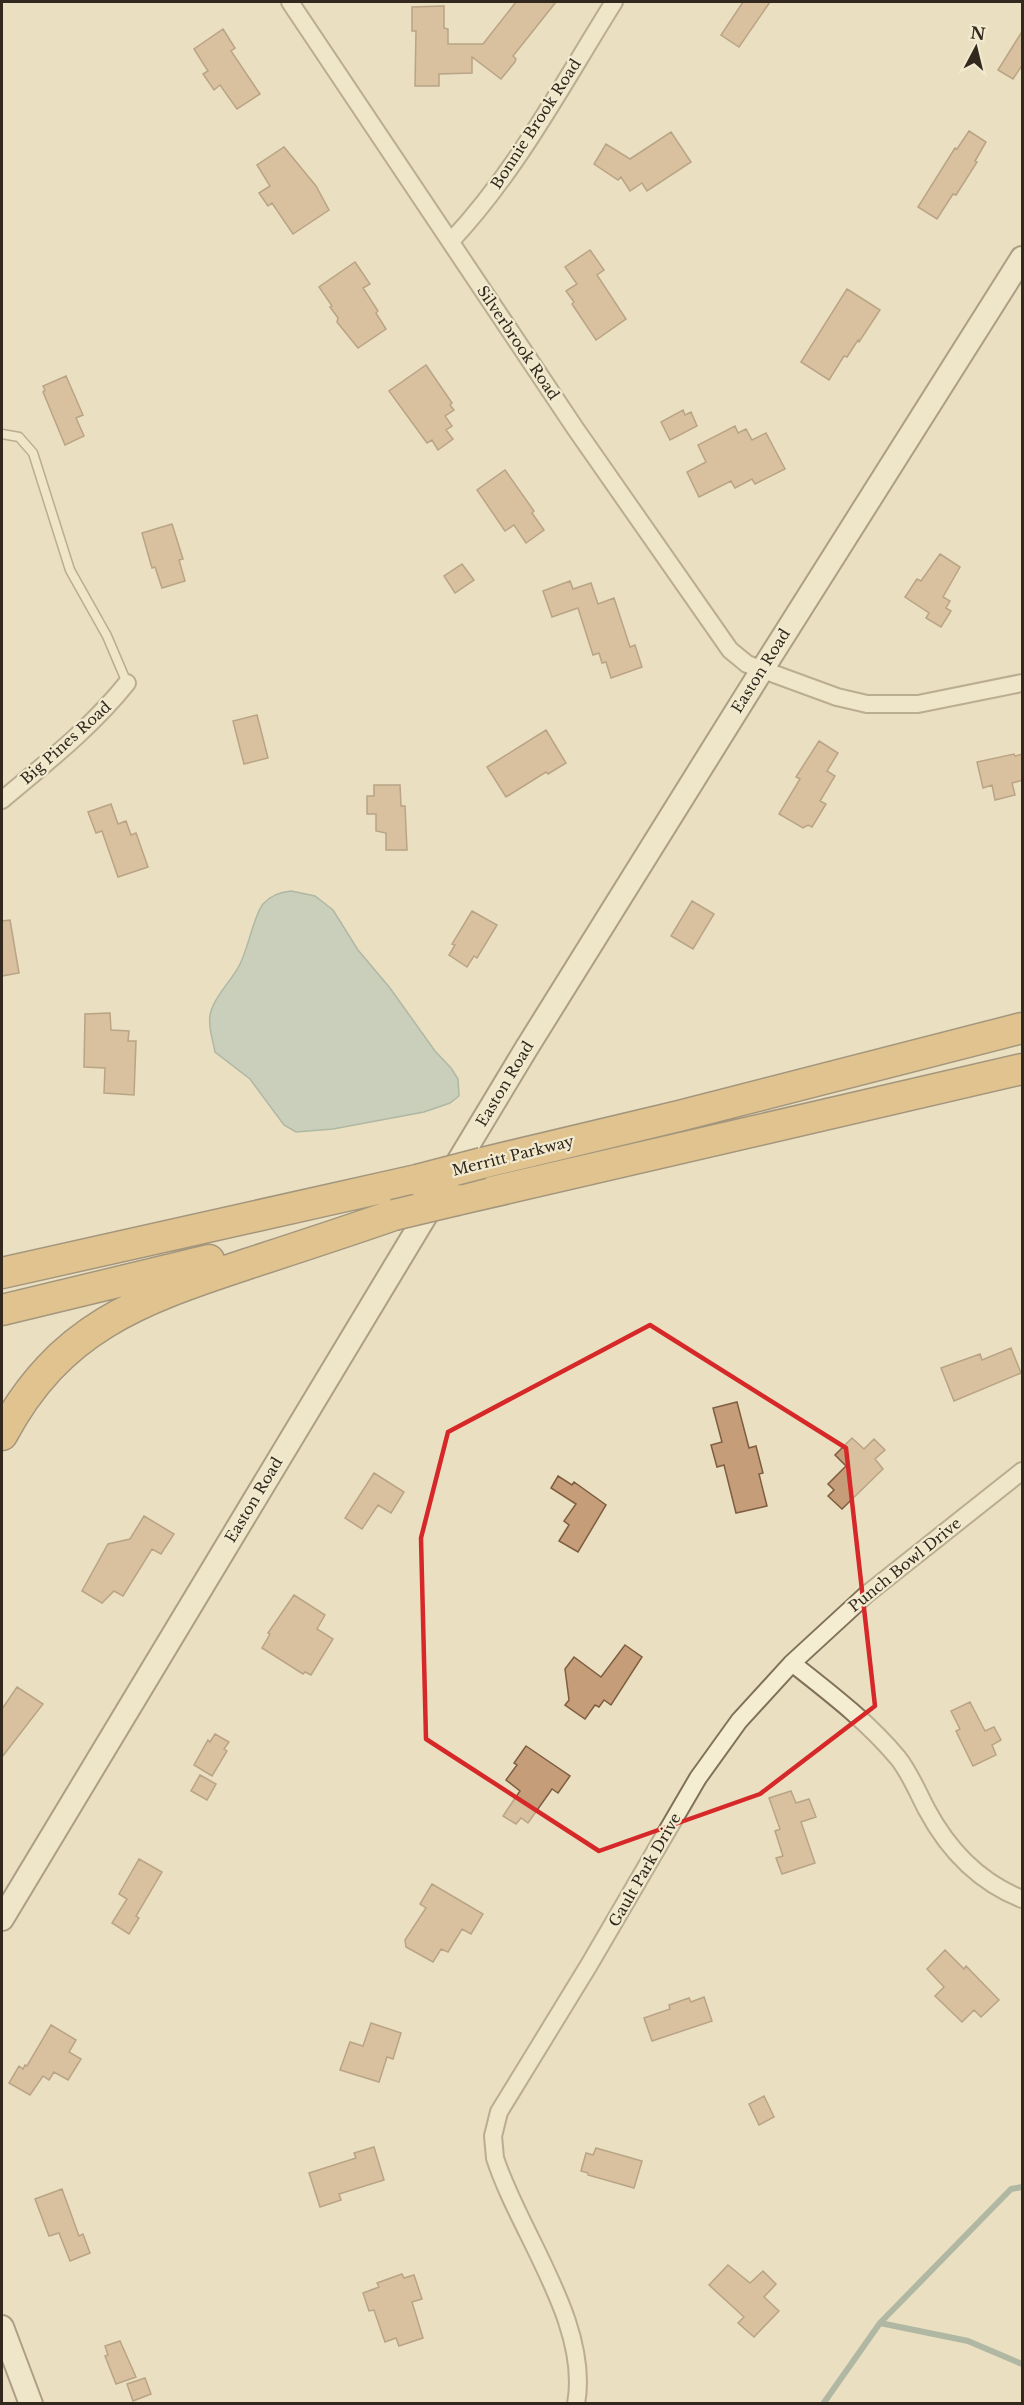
<svg xmlns="http://www.w3.org/2000/svg" width="1024" height="2405" font-family="'Libre Baskerville',serif">
<rect width="100%" height="100%" fill="#eadfc0"/>
<path fill="#a2bcb6" stroke="#6b8983" stroke-width="1.5" d="M291,891L315,896L333,910L358,950L390,988L435,1051L451,1068L458,1079L459,1096L450,1103L424,1112L333,1129L296,1132L284,1125L250,1079L215,1052C213,1040 207,1024 211,1011C217,992 232,981 240,964C248,949 254,915 263,904C271,895 280,892 291,891Z"/>
<g fill="none" stroke-linecap="round" stroke-linejoin="round">
<path stroke="#6b8983" stroke-width="6" d="M880,2323L968,2341L1022,2364
M823,2404L880,2323L1011,2189L1022,2187"/>
</g>
<path fill="#c59d78" stroke="#7e5d41" stroke-width="1.5" d="M516,2H556L513,56L516,59L515,62L501,79L472,57V73L439,74V86H415L416,31H412V7L444,6V28L448,29V44H483Z
M743,2H770L739,47L721,35Z
M223,29L235,48L231,51L260,94L237,109L220,85L214,90L203,74L208,71L194,49Z
M1023,30V64L1013,79L998,70Z
M969,131L986,142L975,161L977,162L956,195L953,194L937,219L918,207L955,148L957,149Z
M671,132L691,162L647,191L642,183L630,191L621,177L618,180L594,164L606,144L630,159Z
M284,147L316,186L329,210L293,234L272,203L268,206L259,193L270,186L257,165Z
M590,250L604,270L597,275L626,319L596,340L572,304L574,302L566,291L577,284L565,267Z
M355,262L370,284L363,288L378,311L376,313L386,329L358,348L337,322L338,318L330,307L332,306L319,287Z
M847,289L880,310L859,342L858,340L847,357L844,356L829,380L801,362Z
M426,365L452,403L450,405L454,410L445,416L452,426L446,430L453,439L438,450L432,440L427,443L389,391Z
M66,376L83,415L76,418L84,436L65,445L43,392L45,390L43,386Z
M683,410L685,415L691,412L697,426L670,440L661,422Z
M735,426L738,433L746,429L752,440L766,433L785,469L755,484L752,479L735,488L731,481L699,497L687,472L706,462L698,445Z
M505,470L534,511L532,513L544,530L526,543L514,525L505,531L477,490Z
M172,524L183,559L179,560L185,581L162,588L155,567L152,568L142,533Z
M940,554L960,567L943,597L950,601L946,608L951,611L941,627L926,618L929,613L905,597L917,579L921,581Z
M462,564L474,580L455,593L444,576Z
M570,581L573,589L591,583L598,604L614,598L630,647L635,645L642,667L611,678L606,662L602,663L599,653L593,655L578,608L552,617L543,591Z
M257,715L268,758L244,764L233,721Z
M546,730L566,763L548,774L546,772L506,797L487,767Z
M819,741L838,753L827,771L835,776L820,801L826,804L812,827L808,825L803,828L779,814L800,779L796,777Z
M1014,754L1015,756L1023,754V780L1012,783L1015,795L995,800L992,785L983,788L977,762Z
M374,785H400L401,806H405L407,850H386V833L376,831V814H367V796H374Z
M111,804L118,824L126,821L131,835L136,833L148,867L118,877L102,831L96,833L88,812Z
M692,901L714,914L693,949L671,936Z
M472,911L497,925L477,958L474,956L467,967L449,955L455,945L452,944Z
M10,920L19,973L2,976V921Z
M110,1013L111,1030L129,1031L128,1041H136L134,1095L104,1093L105,1068L84,1067L85,1014Z
M1011,1348L1021,1373L954,1401L941,1368L980,1354L982,1360Z
M737,1402L749,1448L756,1446L763,1473L759,1474L767,1506L736,1513L724,1465L717,1467L711,1445L722,1442L713,1408Z
M852,1438L864,1449L874,1439L885,1450L875,1459L883,1469L842,1509L828,1496L834,1490L828,1484L846,1466L835,1455Z
M374,1473L404,1492L391,1513L378,1505L362,1529L345,1518Z
M558,1476L572,1485L574,1482L606,1505L578,1552L559,1541L569,1525L564,1521L576,1504L551,1488Z
M144,1516L174,1534L161,1554L152,1549L123,1596L114,1591L102,1603L82,1591L108,1544L130,1539Z
M294,1595L325,1615L317,1629L333,1639L311,1675L305,1672L303,1674L262,1648L270,1634L268,1633Z
M625,1645L642,1657L611,1705L604,1700L599,1707L595,1705L585,1719L565,1705L569,1700L565,1669L574,1657L601,1677Z
M17,1687L43,1704L2,1757V1709Z
M970,1702L985,1731L994,1727L1001,1740L992,1745L996,1755L973,1766L956,1731L960,1729L951,1711Z
M215,1734L229,1742L224,1749L227,1751L212,1776L194,1765L208,1740L210,1742Z
M526,1746L570,1776L558,1793L552,1789L528,1823L521,1818L516,1824L503,1816L520,1791L506,1780L517,1765L514,1763Z
M200,1775L216,1784L207,1800L191,1791Z
M791,1791L796,1803L809,1799L816,1817L801,1822L815,1863L782,1874L776,1858L783,1856L775,1831L780,1829L769,1798Z
M139,1859L162,1872L136,1916L139,1918L129,1934L112,1923L127,1899L119,1894Z
M432,1884L483,1914L471,1934L462,1929L448,1952L441,1949L433,1962L406,1947L405,1940L426,1908L420,1904Z
M945,1950L964,1969L966,1966L999,2000L981,2017L974,2010L962,2022L935,1996L944,1987L927,1969Z
M704,1997L712,2021L652,2041L644,2018L670,2009L669,2005L689,1998L691,2002Z
M371,2023L401,2033L393,2059L387,2057L379,2082L340,2070L350,2042L363,2046Z
M51,2025L76,2040L69,2052L81,2059L68,2080L54,2072L49,2080L43,2076L30,2095L9,2083L19,2066L23,2069L25,2065L27,2066Z
M764,2096L774,2117L759,2125L749,2104Z
M374,2147L384,2180L339,2194L341,2200L320,2207L309,2173L356,2158L354,2153Z
M596,2148L642,2161L634,2188L588,2175V2173L581,2171L586,2153L593,2155Z
M62,2189L79,2236L83,2234L90,2253L70,2261L59,2233L49,2236L35,2199Z
M728,2265L750,2283L763,2271L776,2284L764,2297L779,2311L754,2337L738,2323L744,2317L709,2285Z
M402,2274L404,2278L414,2275L422,2299L412,2302L423,2338L399,2346L396,2338L385,2342L374,2310L369,2311L363,2293L379,2287L377,2283Z
M120,2341L136,2377L116,2384L105,2356L108,2355L105,2346Z
M145,2378L151,2394L133,2401L127,2384Z"/>
<g fill="none" stroke-linecap="round" stroke-linejoin="round">
<defs>
<path id="lane" d="M2,434L19,437L33,453L70,570L107,636L127,683"/>
<path id="street" d="M290,2L575,428L730,650L747,664L837,697L867,704H918L1022,683
M451,241C517,171 563,83 614,2
M2,800C46,763 91,728 127,683
M792,1663C830,1693 867,1721 898,1758C910,1773 918,1793 927,1810C949,1851 979,1882 1022,1899
M576,2404C591,2324 519,2233 495,2158L493,2136L499,2112L589,1965L698,1778L739,1721L792,1663L867,1594L1022,1471"/>
<path id="secondary" d="M2,1919L526,1049L762,670L1022,258
M2,2327L31,2404"/>
<path id="highway" d="M482,1163L679,1116L1022,1028
M457,1200L1022,1069
M2,1273L417,1180
M2,1310L209,1260
M2,1435C59,1328 138,1300 247,1264C296,1248 345,1232 394,1215"/>
</defs>
<use href="#lane" stroke="#817159" stroke-width="11"/>
<use href="#street" stroke="#817159" stroke-width="20"/>
<use href="#secondary" stroke="#63523d" stroke-width="26"/>
<use href="#highway" stroke="#4f3f2e" stroke-width="33"/>
<use href="#lane" stroke="#f5edd2" stroke-width="8"/>
<use href="#street" stroke="#f5edd2" stroke-width="16"/>
<use href="#secondary" stroke="#f5edd2" stroke-width="22"/>
<use href="#highway" stroke="#d4a356" stroke-width="30"/>
<defs>
<path id="highway-bridge" d="M417,1180L482,1163
M394,1215L457,1200"/>
</defs>
<use href="#highway-bridge" stroke="#4f3f2e" stroke-width="33" stroke-linecap="butt"/>
<use href="#highway-bridge" stroke="#d4a356" stroke-width="30"/>
</g>
<path d="M0 0H1024V2405H0ZM650,1325L846,1448L875,1706L760,1794L599,1851L426,1739L421,1538L448,1432Z" fill="#eadfc0" fill-opacity=".55" fill-rule="evenodd"/>
<path fill="none" stroke="#d62828" stroke-width="4.5" stroke-linejoin="round" d="M650,1325L846,1448L875,1706L760,1794L599,1851L426,1739L421,1538L448,1432Z"/>
<g text-anchor="middle" stroke-width="4.5" stroke-linejoin="round" paint-order="stroke">
<g font-size="15" fill="#32281d" stroke="#f2eacf">
<text transform="translate(536 124) rotate(-57)" y="5">Bonnie Brook Road</text>
<text transform="translate(518 343) rotate(56)" y="5">Silverbrook Road</text>
<text transform="translate(761 671) rotate(-58)" y="5">Easton Road</text>
<text transform="translate(66 743) rotate(-42)" y="5">Big Pines Road</text>
<text transform="translate(505 1084) rotate(-59)" y="5">Easton Road</text>
<text transform="translate(513 1156) rotate(-14)" y="5">Merritt Parkway</text>
<text transform="translate(254 1500) rotate(-59)" y="5">Easton Road</text>
<text transform="translate(905 1565) rotate(-39)" y="5">Punch Bowl Drive</text>
<text transform="translate(645 1870) rotate(-60)" y="5">Gault Park Drive</text>
</g>
</g>
<rect width="1024" height="2405" fill="none" stroke="#32281d" stroke-width="6"/>
<g transform="translate(976 48) rotate(7)" stroke="#f2eacf" stroke-width="4.5" paint-order="stroke">
<path d="M0-4.5L10 22L0 15L-10 22Z" fill="#32281d"/>
<text y="-9" font-size="16" font-weight="bold" text-anchor="middle" fill="#32281d">N</text>
</g>
</svg>
